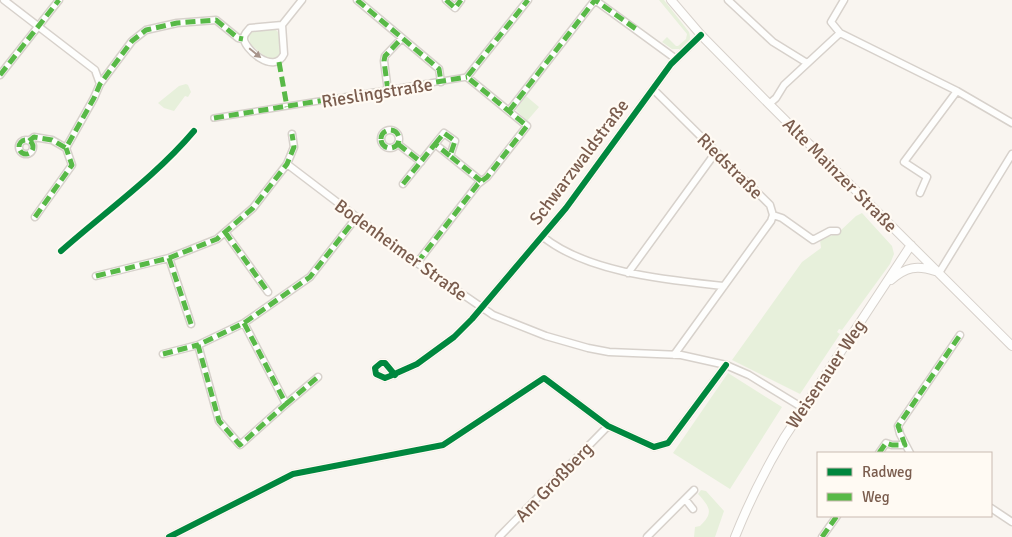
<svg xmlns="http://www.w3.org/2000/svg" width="1012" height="537" font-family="Signika,sans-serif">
<rect width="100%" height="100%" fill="#f9f5f0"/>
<path fill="#e7f0db" d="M659,0H664L689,32C692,40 688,45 681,49H672L662,42L667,37L676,46H678L686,39L687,34Z
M275,29L279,33L280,56L277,59L269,60L250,44L249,33L253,30Z
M186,84L188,85L191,92L188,97L185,96L174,111L164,108L158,103L179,86Z
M526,96L539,107L527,121L516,110Z
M862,213L892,246L894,254L890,264L842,330L839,329L837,332L840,334L800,394L732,360L802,262L821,248L820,240L838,233L856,216Z
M728,373L782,407L730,489L673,453Z
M701,490L706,491L724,511L715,537H694L695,527L700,526C714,513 710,507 698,494Z"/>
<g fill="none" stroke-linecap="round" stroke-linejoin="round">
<defs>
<path id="pedestrian" d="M214,118L467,77"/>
<path id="minor" d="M4,0L95,70L100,84
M357,0L439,69L441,82
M446,0L455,8L461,0
M728,0L773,42L807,63
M282,25L250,28C248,31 244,33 244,38C243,48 274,76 284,54L282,25L302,0
M840,33L831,22L844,0
M0,75L59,0
M653,89L770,205L773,215
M388,91L384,61L385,56L402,38
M769,104L776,98L784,85L840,33L957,91L1012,123
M509,111L595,0L676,59
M381 139a9 9 0 1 1 18 0a9 9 0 1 1-18 0Z
M19 147a7 7 0 1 1 14 0a7 7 0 1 1-14 0Z
M29,141L34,137L52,140L66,148L94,98L100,84L132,41L146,30L177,23L216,20L238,38L243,39
M398,144L421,162
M435,144L444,133L455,141L450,156L481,181
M287,164L417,263L493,315L546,336L588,348L609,352L681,355L726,365L749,375L803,408
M403,184L435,144L450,156
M920,193L927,177L904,162L957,91
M773,215L782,218L813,240L830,231H837
M35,217L72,165L66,148
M225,232L268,292
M542,236C587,273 668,280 724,286
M169,258L191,324
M417,263L478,184L487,177L527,126L467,77L528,0
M628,273L716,152
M939,273L1012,154
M96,276L169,258L217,239L253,208L287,164L294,147L292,134
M244,323L286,404L240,445L219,421L198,345L244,323L310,277L356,218
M163,354L198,345
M674,355L771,221L773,215
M395,375L385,363H381L375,368L376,374L385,378L390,376L417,364L454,337L472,319L566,208L671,64L701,35
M286,404L318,377
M879,453L886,443L892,445H905
M910,453L900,434L898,426L960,335
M685,499L693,509
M991,508L1012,522
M169,537L293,474L443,445L544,378L608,426L654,447L668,443L726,365
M499,537L608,426
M647,537L694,490
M822,537L837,516"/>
<path id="tertiary" d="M671,0L701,35L769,104L1012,346
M891,280C906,267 917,265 935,271
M735,537C749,502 765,470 784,438L911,245"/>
</defs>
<use href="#pedestrian" stroke="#d7d1cb" stroke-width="8"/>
<use href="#minor" stroke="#d7d1cb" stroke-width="9"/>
<use href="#tertiary" stroke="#d7d1cb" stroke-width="10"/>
<use href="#pedestrian" stroke="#fefefd" stroke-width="5"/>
<use href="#minor" stroke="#fefefd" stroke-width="6"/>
<use href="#tertiary" stroke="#fefefd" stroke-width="8"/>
<path stroke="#58b947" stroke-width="5" stroke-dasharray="10 5" stroke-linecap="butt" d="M357,0L439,69L441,82
M446,0L455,8L461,0
M279,62L287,107
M0,75L59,0
M388,91L384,61L385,56L402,38
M509,111L595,0L636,29
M214,118L467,77
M381 139a9 9 0 1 1 18 0a9 9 0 1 1-18 0Z
M19 147a7 7 0 1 1 14 0a7 7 0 1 1-14 0Z
M29,141L34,137L52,140L66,148L94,98L100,84L132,41L146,30L177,23L216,20L238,38L243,39
M398,144L421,162
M435,144L444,133L455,141L450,156L481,181
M403,184L435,144L450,156
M35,217L72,165L66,148
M225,232L268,292
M169,258L191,324
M417,263L478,184L487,177L527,126L467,77L528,0
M96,276L169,258L217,239L253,208L287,164L294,147L292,134
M244,323L286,404L240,445L219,421L198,345L244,323L310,277L356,218
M163,354L198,345
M286,404L318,377
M879,453L886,443L892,445H905L898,426L960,335
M822,537L837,516"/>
<defs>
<path id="cycleway" d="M61,251C105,212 156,176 194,131
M395,375L385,363H381L375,368L376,374L385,378L390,376L417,364L454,337L472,319L566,208L671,64L701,35
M169,537L293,474L443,445L544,378L608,426L654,447L668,443L726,365"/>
</defs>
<use href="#cycleway" stroke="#fffaf3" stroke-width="9"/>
<use href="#cycleway" stroke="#00873e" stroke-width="6"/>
</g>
<defs><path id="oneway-solid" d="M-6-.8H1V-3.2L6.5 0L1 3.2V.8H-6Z" transform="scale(1.25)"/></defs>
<use fill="#a8958b" href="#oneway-solid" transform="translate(255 53) rotate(39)"/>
<g text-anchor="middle" stroke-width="4.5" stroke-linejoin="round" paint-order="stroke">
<g font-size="18" fill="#7a5c4d" stroke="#fffaf3">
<text transform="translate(377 93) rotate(-9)" y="6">Rieslingstraße</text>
<text transform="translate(579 162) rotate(-53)" y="6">Schwarzwaldstraße</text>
<text transform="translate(730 166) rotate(45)" y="6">Riedstraße</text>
<text transform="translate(840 175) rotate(45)" y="6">Alte Mainzer Straße</text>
<text transform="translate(401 250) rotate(36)" y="6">Bodenheimer Straße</text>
<text transform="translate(826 374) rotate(-56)" y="6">Weisenauer Weg</text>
<text transform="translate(554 482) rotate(-46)" y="6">Am Großberg</text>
</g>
</g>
<rect x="817" y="452" width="175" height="65" fill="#fffaf3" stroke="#cabbb1"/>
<rect x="827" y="468" width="25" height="8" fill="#00873e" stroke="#cabbb1"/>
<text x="862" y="477" font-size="15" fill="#7a5c4d">Radweg</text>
<rect x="827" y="493" width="25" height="8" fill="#58b947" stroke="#cabbb1"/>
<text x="862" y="502" font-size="15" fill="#7a5c4d">Weg</text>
</svg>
